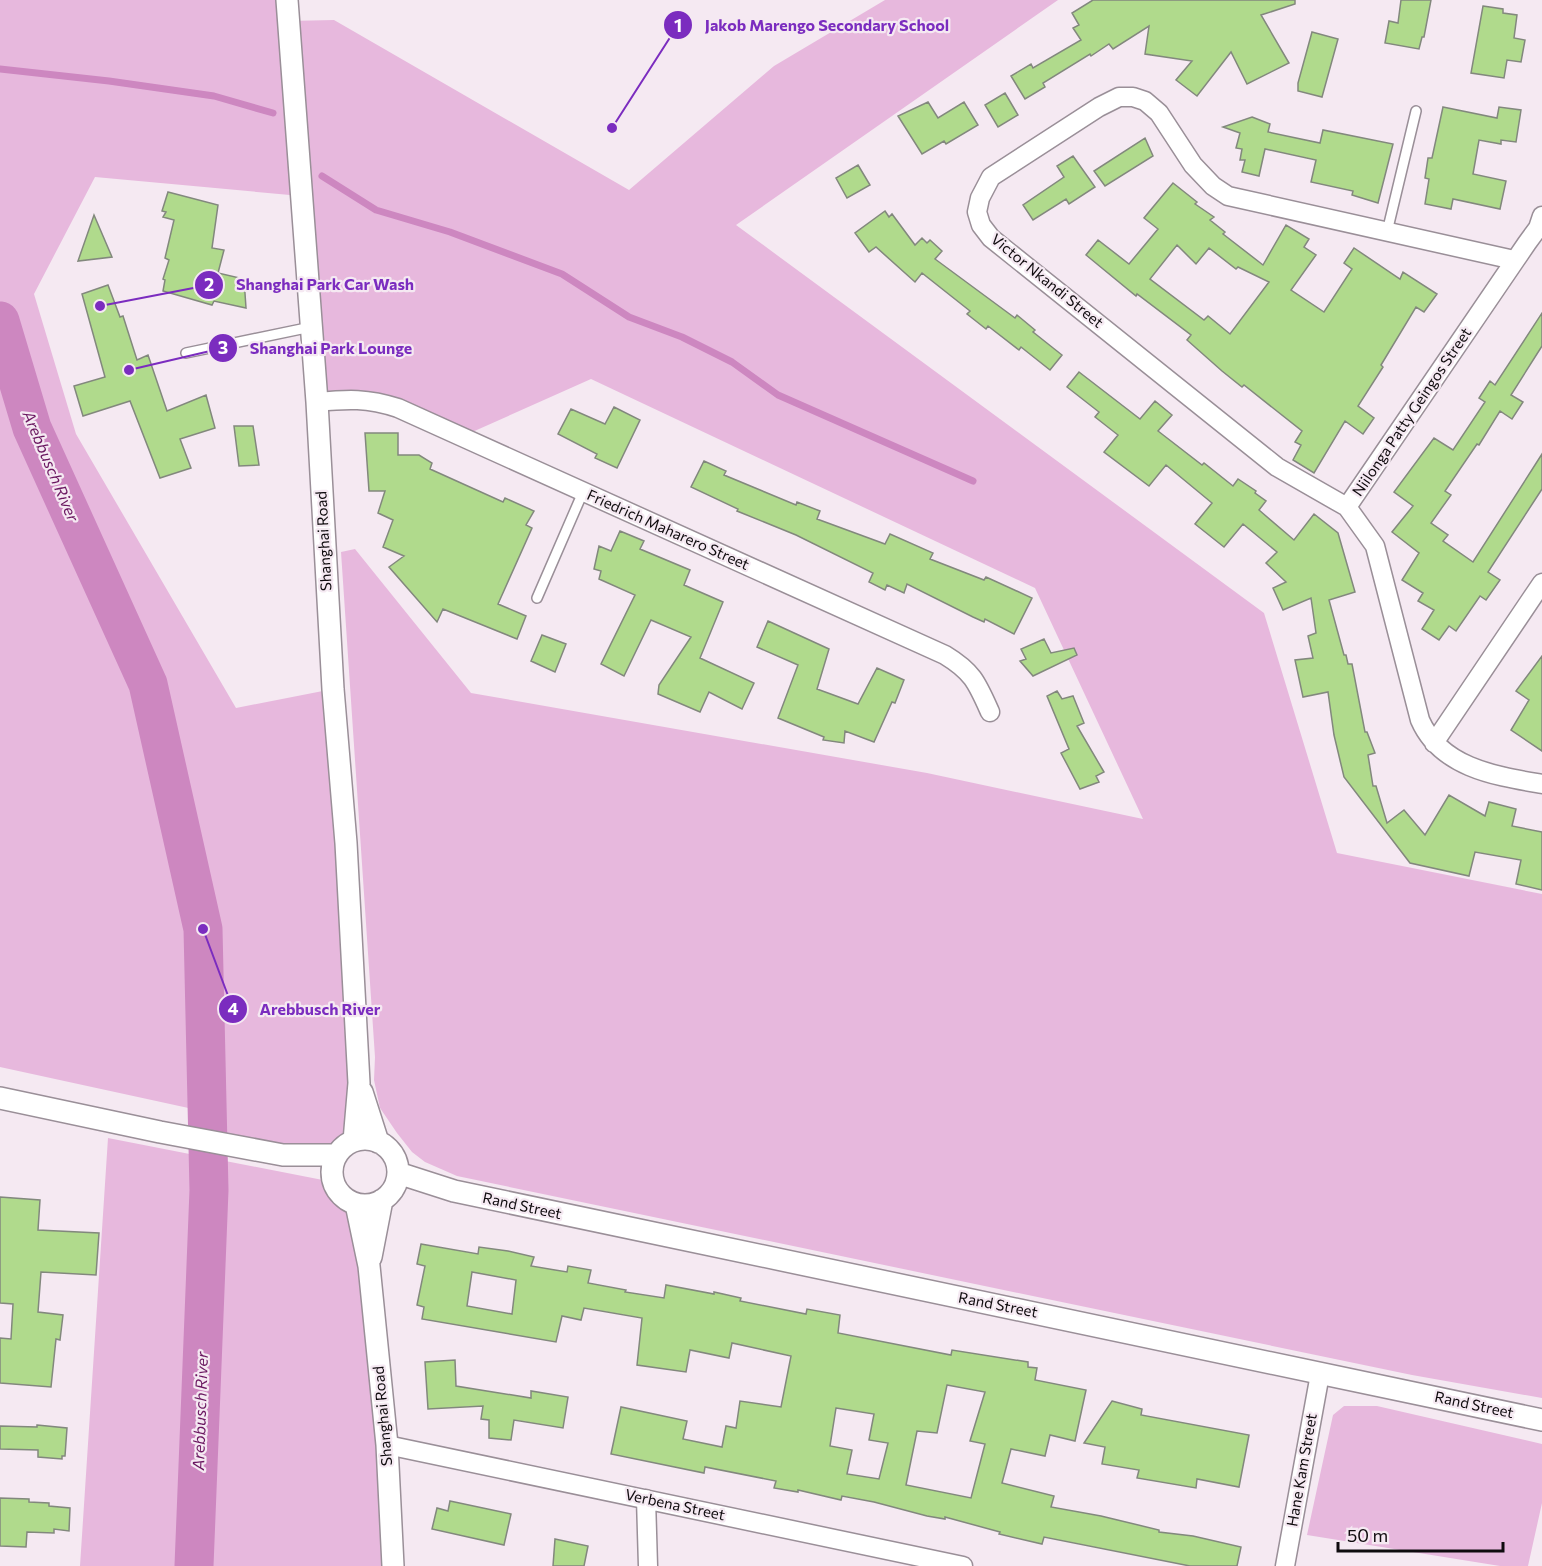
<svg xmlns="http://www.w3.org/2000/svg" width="1542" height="1566" font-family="Commissioner,sans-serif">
<rect width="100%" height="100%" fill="#f5e9f2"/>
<path fill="#e7b8dd" d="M0,0H287L288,21L334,20L629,190L774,66L885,0H1058L736,225L1264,613L1337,853L1542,894V1398L1412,1375L457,1176L425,1162L412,1152L397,1133L380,1108L374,1080L375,1057L341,552L355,549L471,693L927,773L1143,819L1035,588L591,379L461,437L398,408L317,402L301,196L95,177L34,294L76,434L236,708L333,689L354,1141L336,1155L207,1139L203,929L148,684L32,428L0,321Z
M0,327L30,428L146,685L179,831L198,936L201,1108L193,1109L0,1067Z
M108,1138L333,1182L342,1195L356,1204L393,1566H80Z
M1344,1406H1377L1542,1444V1503L1528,1566H1500L1307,1535L1333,1415Z"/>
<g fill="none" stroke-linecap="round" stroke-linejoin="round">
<path stroke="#cd87c0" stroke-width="7" d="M0,69L109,81L214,96L273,113
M322,176L376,210L450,232L562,274L629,317L682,337L732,362L778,395L973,481"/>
<path stroke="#cd87c0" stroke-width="39" d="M0,321L32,428L148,684L203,929L209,1190L194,1566"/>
</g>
<path fill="#b0da8c" stroke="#82887d" stroke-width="1.5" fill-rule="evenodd" d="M1093,0H1295V4L1261,15L1289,63L1247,84L1231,52L1197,96L1176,80L1192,61L1145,54L1149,26L1113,49L1109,44L1091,56L1090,54L1043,83L1045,87L1025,99L1011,76L1031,64L1033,68L1081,40L1073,28L1079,25L1072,13Z
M1401,0H1431L1424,37H1422L1419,49L1385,43L1389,21L1398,23Z
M1483,6L1503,9V13L1517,15L1514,38L1525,40L1521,62L1507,60L1504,78L1471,73Z
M1312,32L1338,39L1322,97L1298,91V83Z
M1005,93L1018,115L998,127L985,105Z
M928,102L938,118L964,102L978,125L946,144L944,141L922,154L898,116Z
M1443,107L1497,118L1499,107L1521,110L1516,142L1501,140V144L1479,140L1473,174L1506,181L1500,209L1453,199L1451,209L1425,204L1429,179L1425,178L1428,158H1432Z
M1252,117L1270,124L1268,132L1320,143L1323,130L1393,144L1378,203L1352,195L1353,191L1311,182L1316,160L1265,149L1259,176L1242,172L1245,160H1240L1242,149L1236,148L1240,133L1223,127Z
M1145,138L1153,156L1105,186L1094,171Z
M1073,156L1095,187L1069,204L1066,199L1033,220L1023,205L1064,177L1057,166Z
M858,165L870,185L847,198L836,178Z
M1173,183L1197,202L1195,204L1214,217L1210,220L1225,232L1223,234L1263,265L1286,225L1309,239L1304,247L1316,255L1291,290L1324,312L1352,269L1344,263L1354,248L1400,279L1403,272L1437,294L1424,312L1416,307L1381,365L1383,367L1358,406L1374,418L1363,434L1345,421L1314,473L1293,460L1301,445L1295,442L1302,431L1244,385L1242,387L1222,371L1187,340L1191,335L1137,294L1136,296L1086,255L1098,240L1129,264L1158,229L1144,218ZM1177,245L1196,264L1209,248L1236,269L1238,267L1269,282L1230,334L1208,316L1204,320L1150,279Z
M168,192L218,205L212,248L224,250L218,273L244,279L246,308L214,301L212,305L163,291L165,280L163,279L169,260L165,258L174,220L163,217L166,212L162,211Z
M885,211L889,217L892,214L915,245L922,238L927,243L930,240L942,251L935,259L1015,318L1017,315L1035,330L1033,332L1062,355L1050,370L1021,347L1019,350L988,326L986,329L967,314L970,311L922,273L915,282L876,247L869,252L855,233Z
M94,215L112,257L78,261Z
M108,285L120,317L123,316L137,360L148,355L167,411L206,395L215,428L180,439L191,468L160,478L130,401L83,416L74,386L105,377L82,294Z
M1542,313V346L1511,395L1523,402L1512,419L1500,411L1479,445L1477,444L1445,491L1451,495L1431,523L1448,535L1443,541L1473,562L1542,454V489L1488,572L1500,580L1486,600L1480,596L1456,631L1449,626L1439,640L1422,629L1434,610L1418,601L1423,593L1402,580L1419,553L1392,532L1413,506L1394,492L1434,438L1453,450L1485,402L1479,398L1490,381L1495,385Z
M1079,372L1140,419L1155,401L1172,415L1158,431L1202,465L1204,463L1233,486L1238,479L1256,491L1255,493L1266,501L1259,510L1294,540L1314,514L1338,533L1355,592L1329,600L1344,655H1346L1348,664H1352L1365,732H1367L1375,753L1368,755L1373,786H1376L1387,823L1404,810L1425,835L1449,795L1485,816L1489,802L1516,809L1512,826L1542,832V890L1516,884L1521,860L1475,852L1469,876L1410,863L1344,777L1334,735L1328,692L1303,697L1295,660L1313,658L1308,636L1316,633L1311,598L1283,610L1273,588L1286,582L1266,563L1277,552L1243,524L1224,547L1195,524L1212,503L1166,465L1149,486L1104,452L1118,435L1095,417L1099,412L1067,387Z
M614,407L640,420L617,468L595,458L597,454L558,434L571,409L605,424Z
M234,426H253L259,465L239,466Z
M365,433H398V455H419L432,463L430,469L503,502L505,498L534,511L526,525L532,528L498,604L526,616L517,639L443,609L437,622L389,567L404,556L383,547L393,520L378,513L385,491H369Z
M704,461L726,471L724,475L796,505L797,502L820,511L817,519L885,544L890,534L933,553L930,559L984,580L986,577L1032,598L1014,634L985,619L984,622L973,617L907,584L904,593L887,585L885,590L869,582L873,573L796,535L737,511L738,509L691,487Z
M620,531L644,541L640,549L690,570L684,585L723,602L700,658L754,683L742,709L709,692L700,712L658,694L659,685L691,637L651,620L624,676L601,664L635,595L599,579L601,571L594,569L599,546L611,551Z
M768,621L829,649L817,689L858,704L877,668L904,680L895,703L892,702L874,742L845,731L844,743L823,740L824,737L778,718L798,665L757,647Z
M542,635L566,644L555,672L531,661Z
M1044,639L1051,653L1074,648L1077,655L1033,676L1020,661L1026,659L1021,649Z
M1542,656V751L1511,730L1529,700L1516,691Z
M1057,691L1062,699L1073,696L1084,723L1077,726L1104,772L1096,776L1099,782L1080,789L1061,753L1069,749L1047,696Z
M0,1197L40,1200L38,1230L99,1233L96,1275L41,1272L38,1312L63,1315L60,1340L56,1339L51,1387L0,1383V1338L11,1339L13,1304L0,1303Z
M421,1244L478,1254L479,1247L508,1251L534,1257L531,1266L567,1272L568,1266L591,1270L588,1283L626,1290L625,1292L664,1298L666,1285L714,1294V1292L741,1298L740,1301L806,1314L807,1309L840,1315L838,1333L951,1355L952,1350L1028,1362V1367L1037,1368L1035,1380L1086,1390L1075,1441L1050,1435L1045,1456L1011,1449L1002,1483L1054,1496L1051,1507L1101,1516L1159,1530V1532L1193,1536L1241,1547L1237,1566H1190L1044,1537L1042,1544L999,1534L1000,1532L945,1517V1519L927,1516L874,1502L842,1496L841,1500L798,1490V1492L774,1488L776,1481L705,1467L704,1473L611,1454L621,1407L687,1421L683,1439L722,1447L726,1426L736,1428L740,1401L781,1407L791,1356L732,1343L729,1358L690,1350L686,1372L637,1365L642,1318L584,1308L581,1320L562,1316L556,1342L422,1319L424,1307L417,1305L425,1266L417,1264ZM472,1272L516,1280L512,1314L467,1306ZM947,1385L985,1392L970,1441L985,1444L971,1498L906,1485L917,1431L937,1433ZM836,1408L874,1414L869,1440L888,1443L879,1479L847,1474L852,1450L830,1446Z
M455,1360L456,1386L531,1398V1391L568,1397L563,1428L514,1420L511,1440L489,1438V1420L481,1419L483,1406L428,1409L425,1362Z
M1112,1401L1142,1409L1141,1415L1249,1435L1239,1487L1197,1479L1196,1488L1137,1478L1139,1470L1102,1464L1105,1447L1084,1443Z
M37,1425L67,1428L65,1456H62V1459L38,1457V1450L0,1449V1426L37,1427Z
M0,1498L29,1499V1502L49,1503V1506L70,1508L69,1531L54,1529V1533L27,1532L26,1547L0,1546Z
M450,1501L511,1514L504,1545L432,1529L437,1508L448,1511Z
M555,1539L588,1546L584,1566H553Z"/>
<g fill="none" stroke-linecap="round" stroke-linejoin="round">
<defs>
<path id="service" d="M1387,232L1416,111
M186,353L311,327
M537,598L583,492"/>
<path id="minor" d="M1542,216L1538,228L1527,243L1347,507L1375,546L1420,720C1441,768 1496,776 1542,784
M317,402C348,399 367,398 398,408L945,655C973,672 977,683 990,712
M1347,507L1277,467L991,238L981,225L977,212L980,198L991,177L1099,107L1119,97H1133L1145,101L1159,113L1193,165L1213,186L1228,196L1514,260
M1434,743L1542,583
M387,1445L963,1566
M646,1499L648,1566
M1285,1566L1320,1374"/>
<path id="tertiary" d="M287,0L317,402L333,689L346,843L359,1083L354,1141
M362,1092L378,1142
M0,1098L160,1132L283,1155H336
M332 1172a33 33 0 1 1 66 0a33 33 0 1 1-66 0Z
M398,1173L454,1191L1542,1420
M356,1204L369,1266L387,1445L393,1566
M371,1257L382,1200"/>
</defs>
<use href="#service" stroke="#9a8f98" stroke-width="12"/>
<use href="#minor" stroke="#9a8f98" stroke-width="21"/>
<use href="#tertiary" stroke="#9a8f98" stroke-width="24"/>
<use href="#service" stroke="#fff" stroke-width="9"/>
<use href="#minor" stroke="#fff" stroke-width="18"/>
<use href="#tertiary" stroke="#fff" stroke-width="21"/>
</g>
<g text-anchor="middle" stroke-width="4.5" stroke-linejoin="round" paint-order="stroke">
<g font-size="15" fill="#0f0b0e" stroke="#f5e9f2">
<text transform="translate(1047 281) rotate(39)" y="5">Victor Nkandi Street</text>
<text transform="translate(1412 412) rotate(-56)" y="5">Niilonga Patty Geingos Street</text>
<text transform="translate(668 530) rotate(24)" y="5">Friedrich Maharero Street</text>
<text transform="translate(324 541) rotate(-93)" y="5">Shanghai Road</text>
<text transform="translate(522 1206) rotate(12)" y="5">Rand Street</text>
<text transform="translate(998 1305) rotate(11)" y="5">Rand Street</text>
<text transform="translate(1474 1405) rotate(12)" y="5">Rand Street</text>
<text transform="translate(383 1416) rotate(-95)" y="5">Shanghai Road</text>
<text transform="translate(1302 1470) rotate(-80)" y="5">Hane Kam Street</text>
<text transform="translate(675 1505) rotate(12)" y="5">Verbena Street</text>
</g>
<g font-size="16" font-style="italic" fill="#6a1760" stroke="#f5e9f2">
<text transform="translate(51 466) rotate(67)" y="6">Arebbusch River</text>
<text transform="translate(200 1411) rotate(-88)" y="6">Arebbusch River</text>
</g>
</g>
<path fill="none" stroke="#7b2cbf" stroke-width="2" d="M612 128L678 25M100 306L209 285M129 370L223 348M203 929L233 1009"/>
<g fill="#7b2cbf" stroke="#f5e9f2" stroke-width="2">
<circle cx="612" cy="128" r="6"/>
<circle cx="100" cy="306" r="6"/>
<circle cx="129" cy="370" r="6"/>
<circle cx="203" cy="929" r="6"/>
<circle cx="678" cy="25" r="15"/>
<circle cx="209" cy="285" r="15"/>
<circle cx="223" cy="348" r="15"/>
<circle cx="233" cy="1009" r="15"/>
</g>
<g font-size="18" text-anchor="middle" font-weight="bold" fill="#fff">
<text x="678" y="32">1</text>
<text x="209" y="291">2</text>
<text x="223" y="354">3</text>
<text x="233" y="1015">4</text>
</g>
<g font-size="16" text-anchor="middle" font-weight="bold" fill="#7b2cbf" stroke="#f5e9f2" stroke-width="4.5" stroke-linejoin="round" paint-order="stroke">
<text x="827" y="31">Jakob Marengo Secondary School</text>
<text x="325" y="290">Shanghai Park Car Wash</text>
<text x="331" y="354">Shanghai Park Lounge</text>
<text x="320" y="1015">Arebbusch River</text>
</g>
<path d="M1338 1542v9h165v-9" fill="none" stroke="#0f0b0e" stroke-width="3"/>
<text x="1347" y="1542" font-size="18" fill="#0f0b0e" stroke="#f5e9f2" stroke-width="4.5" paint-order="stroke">50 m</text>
</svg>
